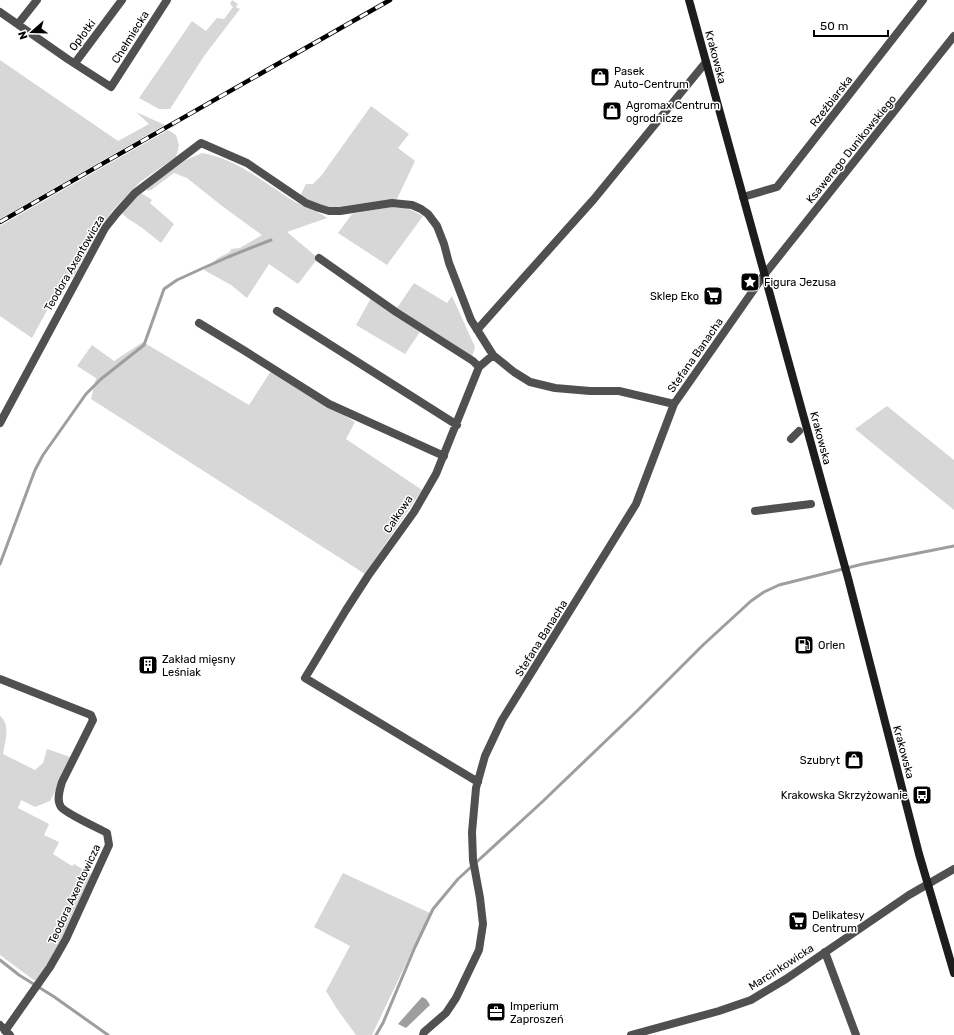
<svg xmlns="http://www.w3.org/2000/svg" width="954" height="1035" font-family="Rubik,sans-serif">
<rect width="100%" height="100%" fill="#fff"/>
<path fill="#d7d7d7" d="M232,0L238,4L236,7L240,9L204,56L170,109H159L139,98L192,21L206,31L217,18L224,19L233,7L230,4Z
M0,60L118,141L149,124L136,112L165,125L0,219Z
M371,106L409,134L398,148L415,161L397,199C376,201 352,208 332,207C321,207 310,200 300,196L306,184H313L321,176Z
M168,130L176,135L179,145L176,157L140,182L113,210L95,237L75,274L68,282L55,305L51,303L32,338L0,316V226Z
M202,153C238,159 267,185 297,203C307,208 318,211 327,218L287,232L318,258L298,284L269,264L247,298L231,285L204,270L218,258L230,252L231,249L240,248L262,235L222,206L187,178L174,173L151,190L147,191V189L186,160Z
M141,193L152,200L150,203L174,224L161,243L141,227L127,218L122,213L126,207Z
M390,207L407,208L423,216L387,265L338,233L352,214Z
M414,283L447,303L452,296L475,347L472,357L397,308Z
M371,298L420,332L405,354L356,325Z
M143,342L249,405L271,371L355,422L346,439L422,490L365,574L91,399L96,378L77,366L92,345L114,361Z
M887,406L954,460V510L855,429Z
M0,716C11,725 5,742 3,754L35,770L43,763L47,749L73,758L50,801L35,807L21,800L18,808L49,824L44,835L59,842L53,854L72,866L74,864L91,874C77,912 60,949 35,981L0,955Z
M343,873L430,913L372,1035H356L337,1009L326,991L350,946L314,927Z"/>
<path fill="#9e9e9e" d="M422,997L426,999L430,1005L406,1028L398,1024Z"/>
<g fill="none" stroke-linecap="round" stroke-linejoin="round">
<path stroke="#9e9e9e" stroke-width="3" d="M0,564L35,470L43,455L86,394L101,379L144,345L164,289L177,280L201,269L228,257L271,240
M0,960L19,975L53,996L108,1035
M376,1035L383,1023L415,947L433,909L458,879L541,803L638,710L703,645L751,601L764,592L779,585L863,564L954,546"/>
<path stroke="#505050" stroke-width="8" d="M0,12L69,60L111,87L167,0
M18,24L37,0
M75,63L122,0
M743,197L777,187L923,0
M319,258L396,312L473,361L479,367
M277,311L457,425
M199,323L245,351L329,404L444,456
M477,330L594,199L706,62
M0,423L105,228L117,213L135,193L201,143L247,163L306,203L319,208L329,211H340L392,203L412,205L421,209L428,214L437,226L444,244L449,263L471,320L493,355L514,372L530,382L555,388L590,391H619L674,404
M791,439L799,431
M755,511L811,504
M0,679L91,715L93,720L62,782C60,789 56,800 61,807C65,813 98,828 107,833L109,845L66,939L50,967L5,1031
M478,782L305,678L346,610L368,576L414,512L436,474L479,367L493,355
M825,952L856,1035
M0,1025L10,1035
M423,1035L424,1032L446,1013L456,998L479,950L483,924L480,898L473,860L472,832L476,788L485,756L502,720L636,504L674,404L764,275L954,36"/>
<path stroke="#505050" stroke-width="8" d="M631,1035L719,1011L751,1000L786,979L909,895L954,869"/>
<path stroke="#1d1d1d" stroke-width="8" d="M689,0L848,578L919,854L954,973"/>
<defs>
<path id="rail" d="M0,222L390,0"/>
</defs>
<use href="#rail" stroke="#000" stroke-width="4.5"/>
<use href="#rail" stroke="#fff" stroke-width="3" stroke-dasharray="9" stroke-linecap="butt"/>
</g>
<defs>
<symbol id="shop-square" viewBox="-11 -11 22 22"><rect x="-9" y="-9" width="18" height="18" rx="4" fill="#000" stroke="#fff"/><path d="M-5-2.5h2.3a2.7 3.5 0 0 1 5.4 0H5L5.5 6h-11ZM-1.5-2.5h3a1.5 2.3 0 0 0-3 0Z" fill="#fff"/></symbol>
<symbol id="sight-square" viewBox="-11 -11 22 22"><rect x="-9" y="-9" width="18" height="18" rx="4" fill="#000" stroke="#fff"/><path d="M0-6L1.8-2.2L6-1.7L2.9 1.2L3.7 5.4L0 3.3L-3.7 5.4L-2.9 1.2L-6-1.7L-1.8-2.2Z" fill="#fff"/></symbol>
<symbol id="supermarket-square" viewBox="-11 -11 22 22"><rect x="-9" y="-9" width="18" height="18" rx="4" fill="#000" stroke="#fff"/><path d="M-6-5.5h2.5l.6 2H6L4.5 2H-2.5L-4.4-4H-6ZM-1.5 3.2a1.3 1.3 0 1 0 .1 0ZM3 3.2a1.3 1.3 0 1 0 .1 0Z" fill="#fff"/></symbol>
<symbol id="fuel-square" viewBox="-11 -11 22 22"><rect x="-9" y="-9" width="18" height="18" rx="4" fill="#000" stroke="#fff"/><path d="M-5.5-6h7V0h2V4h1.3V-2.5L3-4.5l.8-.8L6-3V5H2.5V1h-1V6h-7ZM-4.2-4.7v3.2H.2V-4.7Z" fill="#fff"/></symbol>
<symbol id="building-square" viewBox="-11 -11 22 22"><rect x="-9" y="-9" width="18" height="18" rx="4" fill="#000" stroke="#fff"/><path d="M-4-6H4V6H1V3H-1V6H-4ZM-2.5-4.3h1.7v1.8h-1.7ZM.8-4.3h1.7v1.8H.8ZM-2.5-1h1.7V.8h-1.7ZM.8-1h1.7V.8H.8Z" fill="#fff"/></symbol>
<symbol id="bus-square" viewBox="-11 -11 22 22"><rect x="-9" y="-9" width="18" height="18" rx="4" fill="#000" stroke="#fff"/><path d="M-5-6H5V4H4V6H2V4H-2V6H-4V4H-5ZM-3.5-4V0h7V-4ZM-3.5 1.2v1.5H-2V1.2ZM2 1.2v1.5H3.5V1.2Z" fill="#fff"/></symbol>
<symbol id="office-square" viewBox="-11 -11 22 22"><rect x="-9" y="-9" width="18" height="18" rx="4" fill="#000" stroke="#fff"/><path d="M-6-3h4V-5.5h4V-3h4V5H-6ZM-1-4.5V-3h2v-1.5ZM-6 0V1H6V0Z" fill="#fff"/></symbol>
</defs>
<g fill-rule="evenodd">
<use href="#shop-square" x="589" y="66" width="22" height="22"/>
<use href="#shop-square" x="601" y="100" width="22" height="22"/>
<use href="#sight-square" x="739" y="271" width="22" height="22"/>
<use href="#supermarket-square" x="702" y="285" width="22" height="22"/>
<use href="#fuel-square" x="793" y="634" width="22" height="22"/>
<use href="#building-square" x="137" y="654" width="22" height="22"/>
<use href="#shop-square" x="843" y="749" width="22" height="22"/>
<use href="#bus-square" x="911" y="784" width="22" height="22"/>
<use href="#supermarket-square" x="787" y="910" width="22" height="22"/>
<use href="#office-square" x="485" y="1001" width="22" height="22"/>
</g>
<g text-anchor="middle" stroke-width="3" stroke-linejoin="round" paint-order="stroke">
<g font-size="11" fill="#000" stroke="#fff">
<text transform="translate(82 35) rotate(-53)" y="4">Opłotki</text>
<text transform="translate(130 37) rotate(-58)" y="4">Chełmiecka</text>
<text transform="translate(716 57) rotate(75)" y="4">Krakowska</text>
<text transform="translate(831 101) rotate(-52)" y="4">Rzeźbiarska</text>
<text transform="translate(851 149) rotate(-51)" y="4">Ksawerego Dunikowskiego</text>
<text transform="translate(74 263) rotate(-60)" y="4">Teodora Axentowicza</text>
<text transform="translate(695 355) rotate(-55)" y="4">Stefana Banacha</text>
<text transform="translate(821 438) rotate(75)" y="4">Krakowska</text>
<text transform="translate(398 514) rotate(-56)" y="4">Całkowa</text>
<text transform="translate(541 638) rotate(-58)" y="4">Stefana Banacha</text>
<text transform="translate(904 752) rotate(75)" y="4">Krakowska</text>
<text transform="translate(74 894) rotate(-65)" y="4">Teodora Axentowicza</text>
<text transform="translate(781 967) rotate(-33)" y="4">Marcinkowicka</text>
</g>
<g font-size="11" fill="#000" stroke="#fff" text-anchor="start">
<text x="614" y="75">Pasek<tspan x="614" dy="13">Auto-Centrum</tspan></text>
<text x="626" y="109">Agromax Centrum<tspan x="626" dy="13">ogrodnicze</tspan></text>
<text x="764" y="286">Figura Jezusa</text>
<text x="699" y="300" text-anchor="end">Sklep Eko</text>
<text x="818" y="649">Orlen</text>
<text x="162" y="663">Zakład mięsny<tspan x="162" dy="13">Leśniak</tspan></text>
<text x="840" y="764" text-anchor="end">Szubryt</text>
<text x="908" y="799" text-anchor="end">Krakowska Skrzyżowanie</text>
<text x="812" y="919">Delikatesy<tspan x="812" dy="13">Centrum</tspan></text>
<text x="510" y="1010">Imperium<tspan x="510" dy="13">Zaproszeń</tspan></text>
</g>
</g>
<g transform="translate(32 32) rotate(250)" stroke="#ffffff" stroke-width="3" paint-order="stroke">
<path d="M0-3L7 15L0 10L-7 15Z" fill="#000000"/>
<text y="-6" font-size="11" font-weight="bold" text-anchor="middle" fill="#000000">N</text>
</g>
<path d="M814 30v6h74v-6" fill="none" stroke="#000000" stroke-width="2"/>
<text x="820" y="30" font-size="12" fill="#000000" stroke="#ffffff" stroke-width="3" paint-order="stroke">50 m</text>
</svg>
